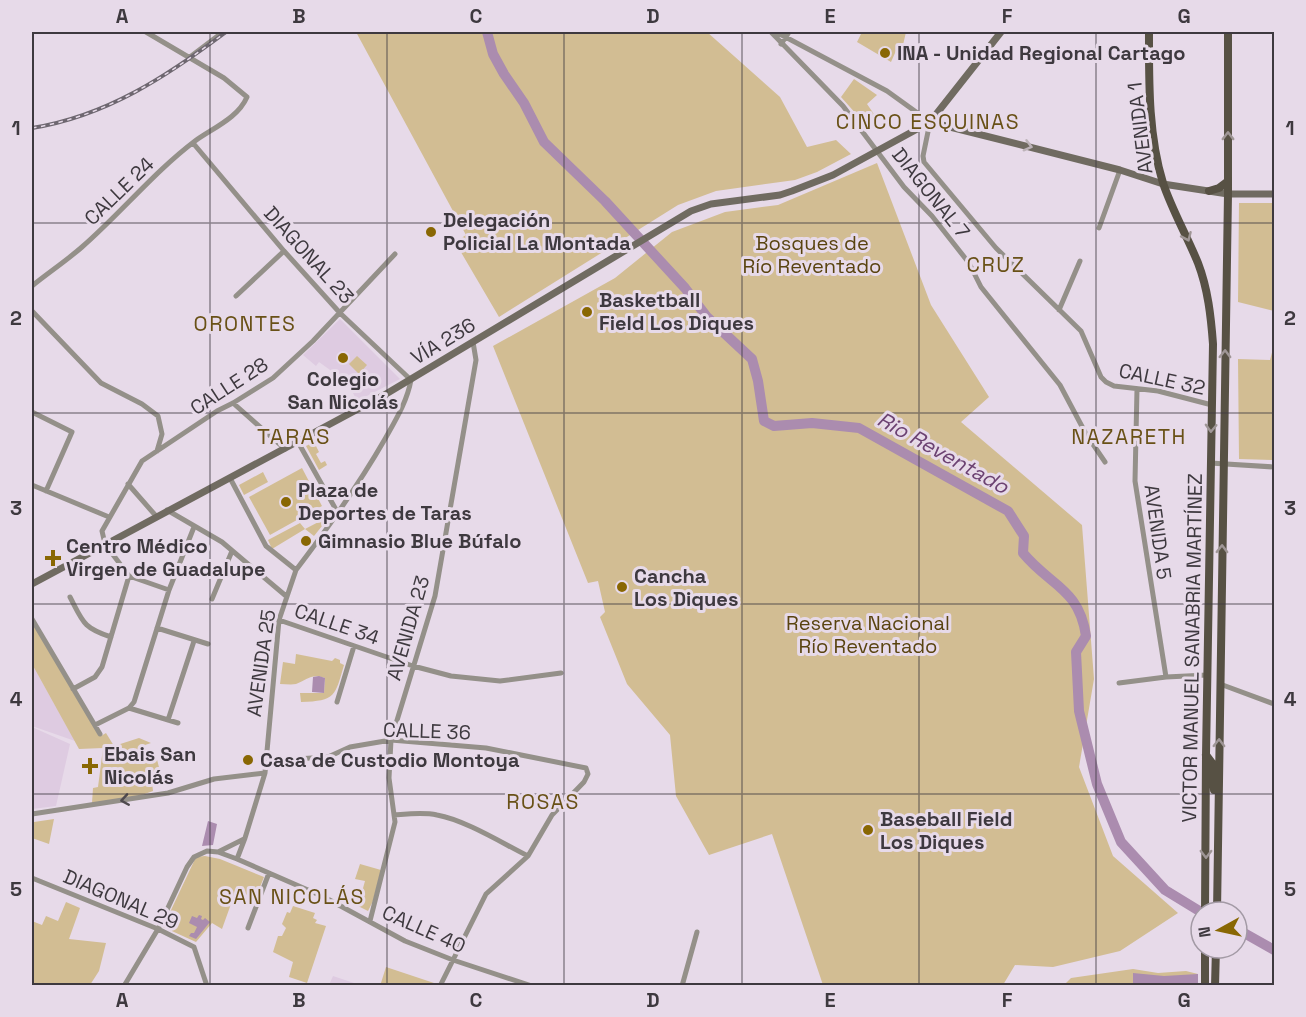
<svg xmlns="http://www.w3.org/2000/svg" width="1306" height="1017" font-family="'Space Grotesk',sans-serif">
<rect width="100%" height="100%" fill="#e7dae9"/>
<path fill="#decbe1" d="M340,319L400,379L357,401L348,383L319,362L316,366L303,355Z
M32,664L75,741L32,726Z
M32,727L70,744L56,806L32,809Z
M333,976L360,985H329Z"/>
<path fill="#d2bd93" d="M356,32H707L780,97L807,147L836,140L851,154L817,172L795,180L716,191L678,205L499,317L455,242L466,235Z
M862,32H906L903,45L899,44L891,62L857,42Z
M854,79L877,95L867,104L876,117L866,125L841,97Z
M877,163L931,305L989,397L961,422L1082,525L1094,679L1079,767L1113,856L1178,913L1120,951L1053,967L1015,965L1003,985H823L772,834L709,855L676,796L670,735L627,684L600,617L605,612L598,581L588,583L493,346L615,278L672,232L725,212L778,205Z
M1239,203H1274V311L1238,302Z
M1274,345V460L1239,459L1238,359L1270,360Z
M357,356L367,365L359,374L349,364Z
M314,442L319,452L316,454L321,463L325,461L327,465L319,470L306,446Z
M302,468L322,506L270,535L249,497Z
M263,472L268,482L244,495L239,485Z
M330,516L314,536L305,529L272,549L268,540L300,523L305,529Z
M32,619L101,736L106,733L114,746L139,738L151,743L145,745L147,755L155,752L160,771L151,773L153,791L131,799L92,803L93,788L98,787L103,748L79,749L32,664Z
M296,654L332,661L335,658L340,660V663L344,665C335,696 336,701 301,702L300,693H324L325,678C311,673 307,680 296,684C291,685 285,684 280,684L283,662L295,664Z
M54,819L49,844L32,838L34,822Z
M205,856L220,859L264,877L256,897L240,893L236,906L231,904L222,929L212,923L196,942L163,927L196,857Z
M360,864L381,870L373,901L368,911L358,906L365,881L355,879Z
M66,902L80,908L69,939L106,943L99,971L90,985H32V921L42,925L46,916L58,921Z
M293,906L315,913L313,918L317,920L315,923L326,926L307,983L289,977L293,962L273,952L278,936H282L286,928L282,924L287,912L290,913Z
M386,967L440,985L380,986Z
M1133,969L1158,973L1186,971L1198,974V985L1063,986L1071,978Z"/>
<path fill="#ab8caf" d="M319,676L325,678L324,693L312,692L313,677Z
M208,821L217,824L213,845L202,846Z
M199,915L202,916L201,919L203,920L205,918L210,922L196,939L189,936L191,933H194L197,927L189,923L192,916L197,918Z
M1133,973L1164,976L1198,974V985H1133Z"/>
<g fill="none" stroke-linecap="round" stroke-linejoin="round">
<path stroke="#ab8caf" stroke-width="10" d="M487,32L493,54L504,74L524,103L544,142L605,201L685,288L707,317L752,359L758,381L764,421L774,426L812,423L859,428L1008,511L1024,536L1023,553C1050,586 1079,588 1086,636L1076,652L1079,711L1097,784L1121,842L1165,890L1201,912
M1237,929L1274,950"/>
<path stroke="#949089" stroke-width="5" d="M771,32L843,106L904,187L932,216L969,263L981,287L1060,385L1086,434L1105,462
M776,32L887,91L930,122L923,156L924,162L996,248L1081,331L1101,377L1106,382L1114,386L1158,391L1212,405
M781,44L789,32
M190,57L223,32
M193,143L284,251L340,313L411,380C407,402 395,421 385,439C358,486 328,528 296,570
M1099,228L1120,170
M32,286C48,273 66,261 82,247C121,213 154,172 195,141C213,128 238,118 247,97L224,78L146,32
M236,296L284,251
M1059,310L1080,261
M32,311L101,383L142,404L158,416L162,434L157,451
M1137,389L1135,481L1166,677
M233,403L285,449
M32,412L72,432L46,491
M298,442L339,515
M1210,463L1274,467
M230,478L266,546L296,570L279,620L265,773L245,838L237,859
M128,484L156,516
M32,485L109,517
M167,510L222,542L286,596
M129,576L169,590
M70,597C83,622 83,628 111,637
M212,599L232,551
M32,619L100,734
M279,620L413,666L451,676L500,681L561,673
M157,628L208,644
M1119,683L1166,677L1207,675
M1220,684L1274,704
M73,689L95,677L102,667L129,576L105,544L102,531L142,461L217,411L233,403L273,378L313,341L395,254
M337,702L354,646
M129,708L134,702L169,590L194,527
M168,720L194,641
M95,725L129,708L178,723
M265,761L328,757L350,747L391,740L486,748L586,768L588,774L584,782L552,815L528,856L486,894L440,986
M32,814L168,793L214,779L265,773
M394,815C408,814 423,812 437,815C465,820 502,843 528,856
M218,852L244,839
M32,878L158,929L194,947L207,986
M370,921L395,822L389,778L391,740L435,596L476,360L473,342
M248,928L269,873
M124,986L158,929L187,867L194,857L207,851L218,852L237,859L324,897L405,941L453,960L532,986
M682,986L697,932"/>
<path stroke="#706b61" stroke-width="7" d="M930,122L1120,170L1163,184L1228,194H1274
M32,584L386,394L691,211L711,204L780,195L792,191L833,175L930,122L1001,32"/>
<path stroke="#575144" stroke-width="8" d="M1149,32C1149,81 1148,134 1163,183C1172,210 1187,236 1198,263C1208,289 1211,317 1213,344L1206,755L1205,912
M1209,191L1219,188L1227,182
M1206,755L1212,763L1214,790
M1217,912L1228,194V32
M1205,986V948
M1215,986L1216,948"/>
<defs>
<path id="rail" d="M32,128C107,116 167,76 226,32"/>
</defs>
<use href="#rail" stroke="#6e6770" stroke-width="4"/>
<use href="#rail" stroke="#e7dae9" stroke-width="1.5" stroke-dasharray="4.5" stroke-linecap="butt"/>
</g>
<defs><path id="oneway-chevron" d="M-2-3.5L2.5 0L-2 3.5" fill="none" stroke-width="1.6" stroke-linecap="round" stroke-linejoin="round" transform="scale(1.5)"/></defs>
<g stroke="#9f9696">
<use href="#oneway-chevron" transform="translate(1228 136) rotate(-90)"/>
<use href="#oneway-chevron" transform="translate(1187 237) rotate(66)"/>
<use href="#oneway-chevron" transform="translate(1225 354) rotate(-89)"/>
<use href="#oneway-chevron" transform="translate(1211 428) rotate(92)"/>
<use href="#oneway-chevron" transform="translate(1222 549) rotate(-89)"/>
<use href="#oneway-chevron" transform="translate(1219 743) rotate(-89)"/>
<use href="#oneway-chevron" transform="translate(1206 854) rotate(90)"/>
</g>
<use stroke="#bdb3b9" href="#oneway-chevron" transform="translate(1028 146) rotate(15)"/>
<use stroke="#4f4a4e" href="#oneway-chevron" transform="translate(125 800) rotate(171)"/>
<path fill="none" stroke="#3e393f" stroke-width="1.5" stroke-opacity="0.55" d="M210,32V986M387,32V986M564,32V986M742,32V986M919,32V986M1096,32V986M32,223H1274M32,413H1274M32,604H1274M32,794H1274"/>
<g fill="#896703" stroke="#e7dae9" stroke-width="2">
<circle cx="885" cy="53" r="6"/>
<circle cx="431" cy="232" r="6"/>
<circle cx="587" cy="312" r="6"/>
<circle cx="343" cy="358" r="6"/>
<circle cx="286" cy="502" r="6"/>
<circle cx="306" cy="541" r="6"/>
<path d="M50 549h6v6h6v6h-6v6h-6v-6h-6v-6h6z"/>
<circle cx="622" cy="587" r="6"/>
<circle cx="248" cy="760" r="6"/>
<path d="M87 757h6v6h6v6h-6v6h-6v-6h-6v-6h6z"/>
<circle cx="868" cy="830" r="6"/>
</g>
<g text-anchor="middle" stroke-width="6" stroke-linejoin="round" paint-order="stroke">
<g font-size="20" font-weight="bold" fill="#3e393f" stroke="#e7dae9" text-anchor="start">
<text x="897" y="60">INA - Unidad Regional Cartago</text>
<text x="443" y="227">Delegación<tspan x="443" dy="23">Policial La Montada</tspan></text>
<text x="599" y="307">Basketball<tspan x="599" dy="23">Field Los Diques</tspan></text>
<text x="343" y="386" text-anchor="middle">Colegio<tspan x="343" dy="23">San Nicolás</tspan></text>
<text x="298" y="497">Plaza de<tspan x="298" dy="23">Deportes de Taras</tspan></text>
<text x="318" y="548">Gimnasio Blue Búfalo</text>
<text x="66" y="553">Centro Médico<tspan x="66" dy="23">Virgen de Guadalupe</tspan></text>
<text x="634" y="583">Cancha<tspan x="634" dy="23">Los Diques</tspan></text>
<text x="104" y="761">Ebais San<tspan x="104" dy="23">Nicolás</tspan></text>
<text x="260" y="767">Casa de Custodio Montoya</text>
<text x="880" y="826">Baseball Field<tspan x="880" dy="23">Los Diques</tspan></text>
</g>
<g font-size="20" fill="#3e393f" stroke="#e7dae9">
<text transform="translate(1140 128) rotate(-97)" y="7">AVENIDA 1</text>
<text transform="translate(119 191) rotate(-44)" y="7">CALLE 24</text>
<text transform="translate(931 193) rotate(51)" y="7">DIAGONAL 7</text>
<text transform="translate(309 255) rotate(48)" y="7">DIAGONAL 23</text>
<text transform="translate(443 341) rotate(-31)" y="7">VÍA 236</text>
<text transform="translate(1162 379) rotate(12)" y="7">CALLE 32</text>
<text transform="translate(229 386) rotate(-33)" y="7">CALLE 28</text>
<text transform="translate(1158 532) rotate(82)" y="7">AVENIDA 5</text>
<text transform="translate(337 624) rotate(19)" y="7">CALLE 34</text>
<text transform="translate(408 628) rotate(-74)" y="7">AVENIDA 23</text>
<text transform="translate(1192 648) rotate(-89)" y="7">VICTOR MANUEL SANABRIA MARTÍNEZ</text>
<text transform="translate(261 663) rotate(-82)" y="7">AVENIDA 25</text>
<text transform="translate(427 731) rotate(2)" y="7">CALLE 36</text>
<text transform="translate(121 899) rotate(23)" y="7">DIAGONAL 29</text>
<text transform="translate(424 929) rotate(24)" y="7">CALLE 40</text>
</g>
<g font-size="20" fill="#59430f" stroke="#e7dae9">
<text x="812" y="250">Bosques de<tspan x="812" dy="23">Río Reventado</tspan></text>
<text x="868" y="630">Reserva Nacional<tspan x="868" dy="23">Río Reventado</tspan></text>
</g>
<g font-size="21" letter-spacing="1.5" fill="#695117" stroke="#e7dae9">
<text x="928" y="129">CINCO ESQUINAS</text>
<text x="996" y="272">CRUZ</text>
<text x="245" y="331">ORONTES</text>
<text x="1129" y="444">NAZARETH</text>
<text x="543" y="809">ROSAS</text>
<text x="292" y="904">SAN NICOLÁS</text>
</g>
<g font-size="21" font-style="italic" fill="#6c4272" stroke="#e7dae9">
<text transform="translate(943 453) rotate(29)" y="7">Rio Reventado</text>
</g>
<g font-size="22" letter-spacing="1.5" fill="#695117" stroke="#e7dae9">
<text x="294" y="444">TARAS</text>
</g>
</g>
<rect width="1306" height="1017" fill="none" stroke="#e7dae9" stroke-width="66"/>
<g transform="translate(1219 930) rotate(262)"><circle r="28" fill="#e7dae9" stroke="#a39aa5" stroke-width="1.5"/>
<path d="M0-4.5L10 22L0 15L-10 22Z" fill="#896703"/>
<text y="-9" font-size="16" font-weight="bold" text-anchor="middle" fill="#3e393f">N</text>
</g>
<rect x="33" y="33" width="1240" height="951" fill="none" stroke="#3e393f" stroke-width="2"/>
<g font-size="20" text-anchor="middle" font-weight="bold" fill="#3e393f">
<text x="122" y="23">A</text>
<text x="299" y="23">B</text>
<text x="476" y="23">C</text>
<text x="653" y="23">D</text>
<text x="830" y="23">E</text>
<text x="1007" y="23">F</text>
<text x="1184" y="23">G</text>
<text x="16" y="135">1</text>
<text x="1290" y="135">1</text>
<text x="16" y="325">2</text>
<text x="1290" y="325">2</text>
<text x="16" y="515">3</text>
<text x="1290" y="515">3</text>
<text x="16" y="706">4</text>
<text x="1290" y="706">4</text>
<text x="16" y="896">5</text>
<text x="1290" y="896">5</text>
<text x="122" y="1007">A</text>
<text x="299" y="1007">B</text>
<text x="476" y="1007">C</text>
<text x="653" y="1007">D</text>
<text x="830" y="1007">E</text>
<text x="1007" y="1007">F</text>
<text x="1184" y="1007">G</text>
</g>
</svg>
